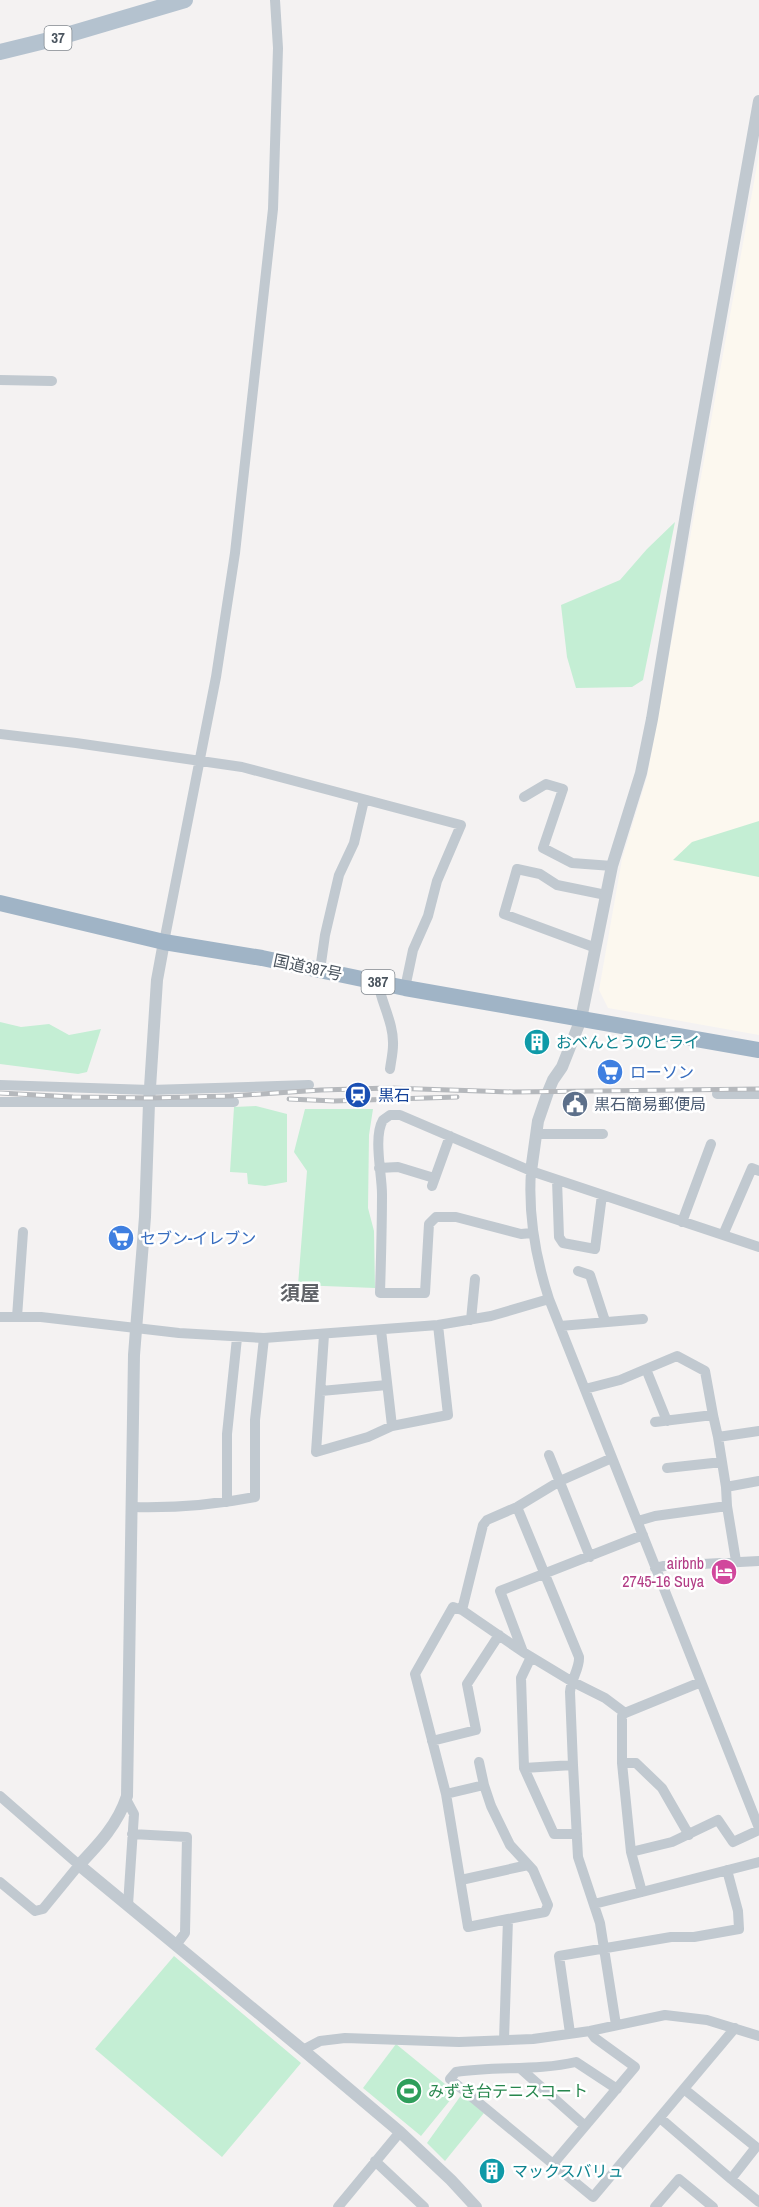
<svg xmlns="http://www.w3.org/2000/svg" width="759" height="2207" font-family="'Archivo Narrow','Noto Sans JP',sans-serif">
<rect width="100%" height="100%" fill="#f4f2f2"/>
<path fill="#fcf8ef" d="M759,154V1035L608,1008L599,990L622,859L647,777Z"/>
<path fill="#c4eed4" d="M675,522L643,680L632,687L576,688L567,657L561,605L620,580L647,549Z
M759,821V877L673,860L692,842Z
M0,1022L21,1027L49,1024L69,1035L101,1029L87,1072L78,1074L0,1064Z
M256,1106L287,1114V1182L265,1186L248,1184L247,1173L230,1172L234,1107Z
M305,1109H373L369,1135L368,1208L374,1231L375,1288L298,1285L307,1171L294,1152Z
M174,1956L301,2063L222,2157L95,2049Z
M396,2044L456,2093L421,2136L363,2088Z
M462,2094L484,2113L445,2161L427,2143Z"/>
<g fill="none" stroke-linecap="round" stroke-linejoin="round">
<path stroke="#c1c9d0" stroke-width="10" d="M0,380L52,381
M0,734L76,743L242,767L461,825L437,881L428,916L413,950L405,988
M524,797L546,784L563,789L543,848L572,863L612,866
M164,942L216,677L235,553L273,209L278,48L275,0
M596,948L504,914L517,869L540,874L557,885L606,895
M320,970L325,935L339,875L354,843L364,800
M378,982C381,1003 394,1023 393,1045C393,1053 391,1061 390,1069
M0,1085L150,1090L309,1085
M717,1094H759
M0,1102H234
M536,1134H603
M379,1168L398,1167L434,1178
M531,1171C528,1215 535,1256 549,1299L759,1828
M557,1180L559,1237L563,1243L595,1249L602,1195
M432,1186L450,1136
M682,1222L711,1144
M532,1233L521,1234L456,1217H436L429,1224L425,1293H380C381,1260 382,1227 382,1194C382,1174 373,1137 383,1120L390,1115H400L531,1171L759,1247
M723,1235L752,1168L759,1171
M578,1271L590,1275L605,1321
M0,1317H41L179,1333L264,1338L438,1325L491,1316L549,1299
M17,1317L23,1232
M471,1320L475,1279
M560,1326L643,1319
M381,1330L392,1426
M324,1335L316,1452L368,1437L392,1426L448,1415L438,1325
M585,1389L620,1380L646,1369
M321,1391L387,1385
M667,1421L646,1369L677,1356L705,1371L713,1415
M655,1422L713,1415L718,1437
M549,1455L590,1557
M722,1462L718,1437L759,1431
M667,1468L722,1462L726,1487
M227,1502V1434L237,1338
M727,1506L726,1487L759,1481
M133,1507C174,1508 214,1505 255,1497V1420L264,1338
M517,1507L579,1657C580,1668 571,1679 570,1692L573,1765
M638,1521L655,1516L727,1506L736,1561
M643,1535L500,1591L523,1652L571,1681L605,1698L625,1713L701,1682
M655,1568L664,1566L759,1561
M462,1610L483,1525L487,1520L517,1507L560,1481L612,1458
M531,1657L521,1678L524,1768L554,1834H577
M625,1713L622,1716V1763H636L662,1788L689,1835
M432,1741L476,1730L467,1684L499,1635
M524,1768L573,1765L578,1857L600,1923L616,2025
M484,1785L491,1806L510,1845L533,1870L548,1905L545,1912L508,1919L504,2040
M446,1794L484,1785L479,1762
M0,1796L79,1865L43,1909L35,1911L0,1882
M126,1799L134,1814L128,1905
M132,1834L187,1837L185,1933L176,1945
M631,1852L672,1842L718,1820L733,1842L759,1830
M461,1880L528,1865
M642,1892L759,1862
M594,1904L642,1892L631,1852L622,1763
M508,1919L468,1927L446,1794L415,1674L453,1607L462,1610L523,1652
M570,2033L559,1956L671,1937H694L739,1929L738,1911L727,1870
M303,2050L320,2041L345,2038L459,2042L533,2039L590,2031L665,2015L707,2020L759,2036
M521,2069L585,2126
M617,2089L576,2062C537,2071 496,2066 456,2072L450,2079L593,2197L735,2028
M660,2118L731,2179L756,2147L684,2089
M375,2161L424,2207
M553,2164L635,2067L595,2038L590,2031
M731,2179L759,2202
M338,2207L400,2132
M655,2207L679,2179L713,2207"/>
<path stroke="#c1c9d0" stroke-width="12" d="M164,942L157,980L149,1103L145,1217L134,1355L127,1796C118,1824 99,1844 79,1865L303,2050L400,2132L451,2180L476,2207
M531,1171L538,1121L548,1092L553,1080L562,1067L581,1019L612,866L641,773L652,719L688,502L759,101"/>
<path stroke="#b4c2cf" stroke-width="16" d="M0,52L53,39L185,0"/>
<path stroke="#a0b4c6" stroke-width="16" d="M0,903L164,942L262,958L405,988L759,1050"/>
<defs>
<path id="rail" d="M0,1093L73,1097L149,1098L230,1096L321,1090L389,1088L513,1092L759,1089
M289,1099L334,1101L457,1097"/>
</defs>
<use href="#rail" stroke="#b5b8bc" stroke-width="5"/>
<use href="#rail" stroke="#fff" stroke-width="3" stroke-dasharray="9" stroke-linecap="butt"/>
</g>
<defs>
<symbol id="building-disc" viewBox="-11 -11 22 22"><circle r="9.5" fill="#0f9aa8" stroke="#fff"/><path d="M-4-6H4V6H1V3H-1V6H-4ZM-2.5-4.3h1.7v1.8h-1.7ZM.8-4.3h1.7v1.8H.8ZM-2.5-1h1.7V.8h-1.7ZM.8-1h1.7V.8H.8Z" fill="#fff"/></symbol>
<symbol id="supermarket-disc" viewBox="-11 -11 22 22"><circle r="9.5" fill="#3f7fe0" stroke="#fff"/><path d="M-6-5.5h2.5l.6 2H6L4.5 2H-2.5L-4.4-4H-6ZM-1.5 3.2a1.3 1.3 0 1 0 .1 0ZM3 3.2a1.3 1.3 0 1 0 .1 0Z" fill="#fff"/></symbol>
<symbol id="station-disc" viewBox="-11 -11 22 22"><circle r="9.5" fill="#1a4fb4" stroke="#fff"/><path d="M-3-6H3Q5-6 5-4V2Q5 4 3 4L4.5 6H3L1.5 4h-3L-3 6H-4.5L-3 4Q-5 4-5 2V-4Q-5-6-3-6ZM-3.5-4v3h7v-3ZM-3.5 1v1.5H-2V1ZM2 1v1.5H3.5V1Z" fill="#fff"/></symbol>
<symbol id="civic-disc" viewBox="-11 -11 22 22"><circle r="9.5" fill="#5c6f8a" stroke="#fff"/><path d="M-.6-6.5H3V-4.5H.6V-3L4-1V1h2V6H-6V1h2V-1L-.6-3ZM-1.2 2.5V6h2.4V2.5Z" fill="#fff"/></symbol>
<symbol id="hotel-disc" viewBox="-11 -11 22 22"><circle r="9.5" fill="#d1479c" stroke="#fff"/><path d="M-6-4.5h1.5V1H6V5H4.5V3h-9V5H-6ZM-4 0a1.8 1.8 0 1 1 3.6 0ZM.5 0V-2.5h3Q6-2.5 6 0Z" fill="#fff"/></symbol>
<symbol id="stadium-disc" viewBox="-11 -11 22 22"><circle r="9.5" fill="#2e9e5b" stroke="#fff"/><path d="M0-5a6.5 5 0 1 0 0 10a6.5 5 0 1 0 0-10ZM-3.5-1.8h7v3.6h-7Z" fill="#fff"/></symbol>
</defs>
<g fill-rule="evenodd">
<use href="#building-disc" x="522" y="1027" width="30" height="30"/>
<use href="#supermarket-disc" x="595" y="1057" width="30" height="30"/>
<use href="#station-disc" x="343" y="1080" width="30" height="30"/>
<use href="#civic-disc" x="560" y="1089" width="30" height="30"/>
<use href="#supermarket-disc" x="106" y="1223" width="30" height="30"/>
<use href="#hotel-disc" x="709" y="1557" width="30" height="30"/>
<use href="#stadium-disc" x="394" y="2076" width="30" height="30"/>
<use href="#building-disc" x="477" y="2156" width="30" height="30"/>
</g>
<g text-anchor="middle" stroke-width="5" stroke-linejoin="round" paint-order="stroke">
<g fill="#fff" stroke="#81888f" stroke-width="1.5">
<rect x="44.5" y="26" width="27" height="24" rx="4.5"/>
<rect x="361.5" y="970" width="33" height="24" rx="4.5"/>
</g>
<g font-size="15" font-weight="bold" fill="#4b555f">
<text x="58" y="43">37</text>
<text x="378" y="987">387</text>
</g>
<g font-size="16" fill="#4b555f" stroke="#fff">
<text transform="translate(308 967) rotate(12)" y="6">国道387号</text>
</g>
<g font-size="16" fill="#0d838f" stroke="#fff" text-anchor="start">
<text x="556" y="1048">おべんとうのヒライ</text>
<text x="512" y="2177">マックスバリュ</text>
</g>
<g font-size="16" fill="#366cbe" stroke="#fff" text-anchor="start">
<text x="630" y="1078">ローソン</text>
<text x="140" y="1244">セブン-イレブン</text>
</g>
<g font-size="16" fill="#164399" stroke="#fff" text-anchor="start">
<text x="378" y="1101">黒石</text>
</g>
<g font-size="16" fill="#4e5e75" stroke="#fff" text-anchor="start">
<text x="594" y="1110">黒石簡易郵便局</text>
</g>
<g font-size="16" fill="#b23c85" stroke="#fff" text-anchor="end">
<text x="704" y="1569">airbnb<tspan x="704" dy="18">2745-16 Suya</tspan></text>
</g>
<g font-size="16" fill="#27864d" stroke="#fff" text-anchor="start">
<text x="428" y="2097">みずき台テニスコート</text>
</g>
<g font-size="20" font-weight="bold" fill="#5f6267" stroke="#fff">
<text x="300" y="1300">須屋</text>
</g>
</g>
</svg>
